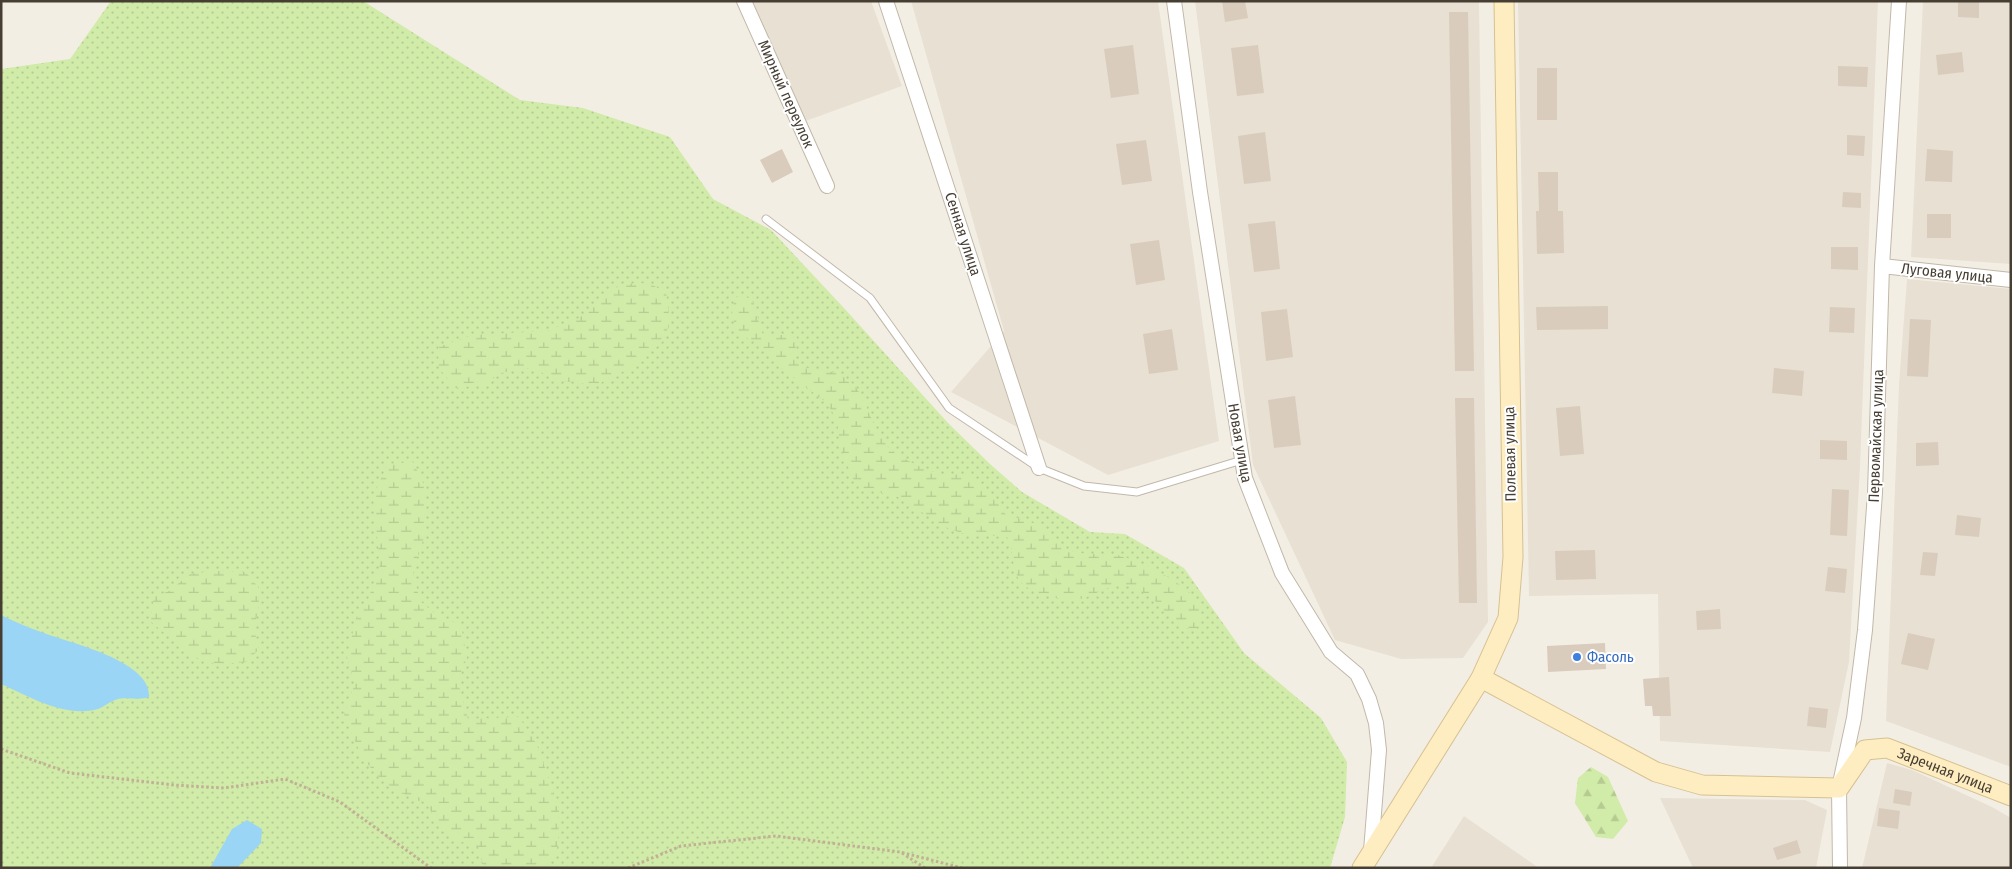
<svg xmlns="http://www.w3.org/2000/svg" width="2012" height="869" font-family="'Fira Sans Condensed',sans-serif">
<defs>
<pattern id="grass-dots" width="8" height="8" patternUnits="userSpaceOnUse" patternTransform="scale(1.25)"><rect width="8" height="8" fill="#d1eba9"/><path d="M2 2h.1M6 6h.1" fill="none" stroke="#b5cb92" stroke-width="1.8" stroke-linecap="round"/></pattern>
<pattern id="forest-firs" width="22" height="20" patternUnits="userSpaceOnUse" patternTransform="scale(1.25)"><rect width="22" height="20" fill="#d1eba9"/><path d="M5 1l3.5 6h-7zM16 11l3.5 6h-7z" fill="#b5cb92"/></pattern>
<pattern id="wetland-marsh" width="20" height="14" patternUnits="userSpaceOnUse" patternTransform="scale(1.25)"><rect width="20" height="14" fill="#d1eba9"/><path d="M1 5h8M5 5V1M11 12h8M15 12V8" fill="none" stroke="#b5cb92"/></pattern>
</defs>
<rect width="100%" height="100%" fill="#f3eee4"/>
<path fill="#e8e0d2" d="M753,1H871L902,86L803,122Z
M911,1H1158L1219,441L1108,475L951,392L1004,331Z
M1195,1H1479L1488,622L1463,658L1401,659L1335,640L1253,465Z
M1518,1H1878L1860,467L1849,662L1830,752L1660,741L1658,594L1529,596Z
M1923,1H2011V264L1911,257Z
M1907,279L2011,289V767L1886,721L1899,384Z
M1887,763L1912,770L1992,807L2011,818V868H1862Z
M1660,798L1805,800L1827,810L1816,868H1693Z
M1464,816L1539,868H1431Z"/>
<path fill="url(#grass-dots)" d="M111,1H363L520,100L583,108L670,137L713,199L771,230L843,307L948,423L990,464L1022,492L1090,532L1125,534L1184,568L1244,653L1321,718L1347,762L1345,817L1330,868H1V69L70,59Z"/>
<path fill="url(#forest-firs)" d="M1591,767L1608,777L1628,821L1613,839L1596,837L1575,803L1578,778Z"/>
<path fill="url(#wetland-marsh)" d="M648,283L666,292L670,323L662,342L634,366L596,385L562,381L531,368L505,372L481,385L455,388L439,368L438,347L473,335L547,331L579,318L621,284Z
M737,297C761,293 755,321 763,334L796,336L798,340L793,355C804,378 829,365 846,378C871,396 868,432 895,453C904,460 933,473 944,475C953,476 962,472 970,476C987,485 996,501 1006,515C1022,519 1038,523 1052,534C1056,537 1060,545 1065,548C1082,558 1103,551 1121,556C1140,561 1191,585 1198,604C1202,613 1200,622 1196,629C1173,631 1165,606 1148,595C1143,592 1136,589 1131,587C1113,580 1097,595 1080,599C1069,602 1038,595 1028,588C1009,576 1016,554 1007,537L961,533L945,527L898,497L863,488L854,481L841,450L837,420L827,403L781,368L758,343L745,337L736,329L732,314L734,301Z
M413,462L425,487V534L413,572L420,601L438,616L461,625L467,658L458,682L468,719L519,717L537,745L559,808L558,846L547,868H484L478,847C444,837 443,835 427,804C375,785 363,764 344,714L355,683L347,657L356,619L368,600L380,565L373,496L388,464Z
M213,571L246,572L258,587L259,605L254,630L259,649L247,662L215,664L192,656L150,621L154,597L169,591L190,574Z"/>
<path fill="#9bd5f5" d="M1,615C15,622 29,628 44,633C70,643 152,661 149,697C138,701 127,696 115,700C109,702 104,707 98,709C65,718 30,697 1,684Z
M247,820L262,829L261,843L237,868H210L232,829Z"/>
<path fill="#d9ccbc" d="M1222,1H1245L1248,18L1225,22Z
M1958,1H1979V18L1958,17Z
M1449,12H1468L1474,371H1455Z
M1133,45L1139,94L1111,98L1104,49Z
M1258,45L1264,93L1237,96L1231,48Z
M1962,52L1964,72L1938,75L1936,55Z
M1838,66L1868,67L1867,87L1838,86Z
M1537,68H1557V120H1537Z
M1265,132L1271,181L1244,184L1238,136Z
M1847,135L1865,136L1864,156L1847,155Z
M1146,140L1152,181L1122,185L1116,144Z
M782,149L793,172L772,183L760,160Z
M1927,149L1953,151L1952,182L1925,181Z
M1538,172H1558V211H1563L1564,253L1537,254L1536,211H1539Z
M1843,192L1861,193V208L1842,207Z
M1927,214H1951V238H1927Z
M1275,221L1280,269L1254,272L1248,224Z
M1159,240L1165,280L1136,285L1130,244Z
M1831,247H1858V270L1831,269Z
M1608,306V329L1537,330L1536,307Z
M1830,307L1855,308L1854,333L1829,332Z
M1287,309L1293,357L1266,361L1261,312Z
M1910,319L1931,320L1928,377L1907,376Z
M1172,329L1178,370L1149,374L1143,334Z
M1774,368L1804,371L1802,396L1772,393Z
M1295,396L1301,445L1274,448L1268,400Z
M1455,398H1474L1477,603H1459Z
M1580,406L1584,454L1560,456L1556,408Z
M1820,440L1847,441V460L1820,459Z
M1938,442L1939,465L1916,466V443Z
M1832,489L1849,490L1847,536L1830,535Z
M1957,515L1981,518L1979,537L1955,535Z
M1595,550L1596,579L1556,580L1555,551Z
M1923,552L1938,553L1935,576L1920,575Z
M1828,567L1847,569L1845,593L1825,591Z
M1720,609L1721,629L1697,630L1696,611Z
M1908,633L1935,639L1928,670L1901,664Z
M1605,643L1606,669L1548,672L1547,646Z
M1669,677L1671,716H1653L1652,706H1645L1643,679Z
M1809,707L1828,709L1826,728L1807,726Z
M1895,789L1912,792L1910,806L1893,803Z
M1879,808L1900,811L1898,829L1877,826Z
M1797,840L1801,853L1777,860L1773,848Z"/>
<g fill="none" stroke-linecap="round" stroke-linejoin="round">
<defs>
<path id="lane" d="M766,219L870,298L949,408L1039,468L1084,486L1137,492L1242,460"/>
<path id="street" d="M744,1L827,186
M886,1L1039,468
M1174,1L1200,192L1245,478L1282,573L1331,652L1357,674L1369,699L1376,723L1379,750L1371,851
M1882,266L2011,280
M1840,868L1839,788L1854,718L1865,630L1875,493L1882,266L1899,1"/>
<g id="secondary">
<path id="s1" d="M1481,678L1656,772L1702,785L1839,788L1865,750L1887,748L2011,796"/>
<path d="M1362,868L1481,678L1508,618L1513,557L1504,1"/>
</g>
</defs>
<use href="#lane" stroke="#c2b8a9" stroke-width="9"/>
<use href="#street" stroke="#c2b8a9" stroke-width="16"/>
<use href="#secondary" stroke="#d6c190" stroke-width="21"/>
<path stroke="#c2b096" stroke-width="3" stroke-dasharray="2.5 2.5" stroke-linecap="butt" d="M1,749L70,773L174,785L224,788L285,779L340,802L431,868
M902,853L925,868
M628,868L681,846L776,836L900,852L962,868"/>
<use href="#lane" stroke="#fff" stroke-width="7"/>
<use href="#street" stroke="#fff" stroke-width="14"/>
<use href="#secondary" stroke="#ffedc2" stroke-width="19"/>
</g>
<circle fill="#3f7fe0" stroke="#fff" stroke-width="2" cx="1577" cy="657" r="5"/>
<g text-anchor="middle" stroke-width="4" stroke-linejoin="round" paint-order="stroke">
<g font-size="15" fill="#463e33" stroke="#fff">
<text transform="translate(786 94) rotate(66)" y="5">Мирный переулок</text>
<text transform="translate(963 234) rotate(72)" y="5">Сенная улица</text>
<text transform="translate(1947 273) rotate(6)" y="5">Луговая улица</text>
<text transform="translate(1876 436) rotate(-88)" y="5">Первомайская улица</text>
<text transform="translate(1240 443) rotate(80)" y="5">Новая улица</text>
<text transform="translate(1510 454) rotate(-91)" y="5">Полевая улица</text>
<text dy="5" stroke="none"><textPath href="#s1" startOffset="514">Заречная улица</textPath></text>
</g>
<g font-size="15" fill="#366cbe" stroke="#fff" text-anchor="start">
<text x="1587" y="662">Фасоль</text>
</g>
</g>
<rect width="2012" height="869" fill="none" stroke="#463e33" stroke-width="5"/>
</svg>
